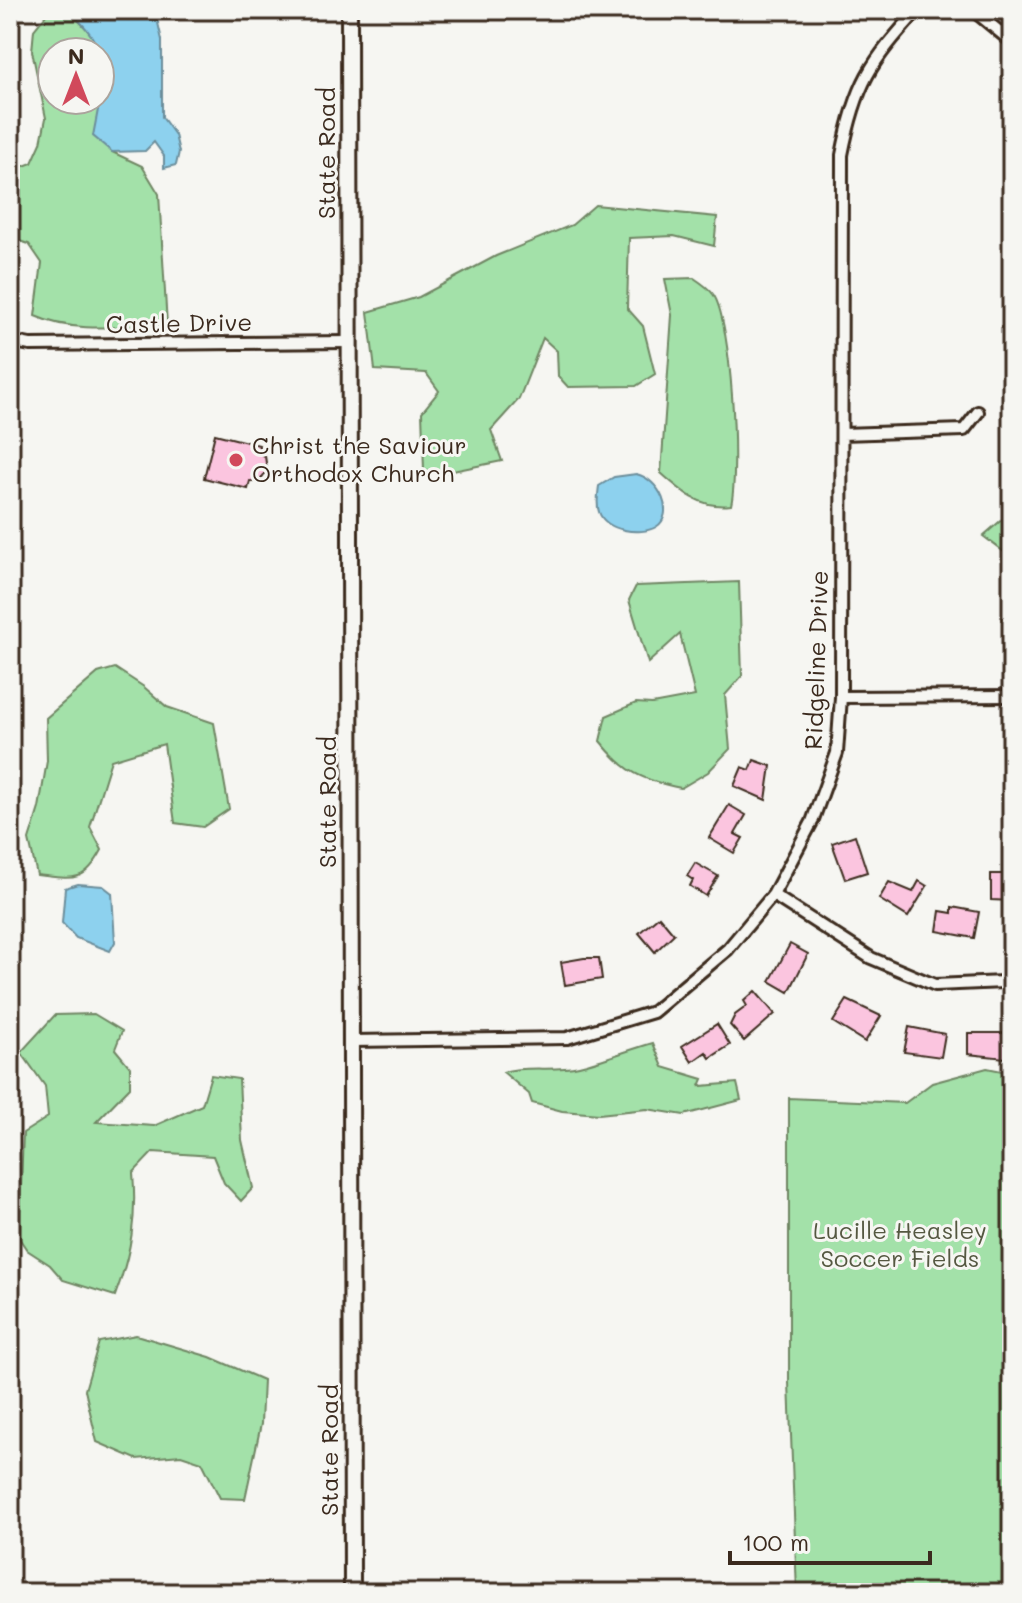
<svg xmlns="http://www.w3.org/2000/svg" width="1022" height="1603" font-family="Mali,sans-serif">
<rect width="100%" height="100%" fill="#f6f6f2"/>
<filter id="ink" filterUnits="userSpaceOnUse"><feTurbulence type="fractalNoise" baseFrequency=".0125" numOctaves="2"/><feDisplacementMap in="SourceGraphic" scale="16" xChannelSelector="R" yChannelSelector="G"/><feConvolveMatrix kernelMatrix="1 2 1 2 8 2 1 2 1" color-interpolation-filters="sRGB"/></filter>
<g filter="url(#ink)">
<path fill="#a3e1a9" stroke="#6f8664" stroke-width="2" fill-rule="evenodd" d="M50,10H67C106,44 104,55 99,104C98,118 108,138 112,152L142,166L159,194L167,325C124,326 75,334 35,316L42,263L29,244L10,238V171L32,163L41,143L46,118L32,51L34,30ZM52,52H100V100H52Z
M595,205L717,217L714,246L674,236L629,238L627,308L643,326L655,374L636,386L568,387L558,376L557,351L543,338L519,399L491,430L502,461L443,473L424,470L422,412L439,391L426,373L375,370L368,312L419,297L496,256L572,225Z
M694,278C700,282 709,288 713,294C732,320 739,472 731,505C701,509 682,492 661,473L672,315L665,279Z
M1012,511V558L983,536Z
M739,582L742,676L725,695L730,749L708,772L681,788C641,780 625,772 600,741L606,716L636,703L652,704L695,696L680,634L648,663L629,600L636,586Z
M115,668L144,687L167,707L214,723L229,809L203,827L175,823L164,744L111,760L90,827L102,850C84,884 72,879 37,875L29,840L39,808L47,761L46,718L98,673Z
M94,1014L122,1031L115,1049L130,1067V1087L96,1122L154,1126L202,1105L211,1075L239,1079L242,1140L253,1188L241,1201L224,1183L213,1156L153,1152L133,1173C137,1217 131,1254 115,1296L63,1280L50,1265L27,1250L19,1238L23,1133L48,1117L45,1086L21,1052L55,1015Z
M653,1043L663,1067L703,1079L700,1086L737,1083L741,1100L684,1115L647,1109L599,1114L562,1111L532,1103L529,1094L503,1072C527,1065 553,1072 579,1066C604,1060 628,1050 653,1043Z
M987,1068L1012,1073V1593H797L789,1382V1098L905,1103L932,1083Z
M136,1335L210,1357L263,1380L261,1424L245,1499L220,1498L202,1462L181,1455L136,1459L97,1442L85,1390L99,1342Z"/>
<path fill="#8dd1ee" stroke="#6c8e9b" stroke-width="2" d="M77,10H155L162,40V117L175,135L179,152L176,165L164,168V156L154,142L145,151L112,152L93,136C101,92 114,51 76,18Z
M636,474C660,479 676,515 656,527C640,536 606,531 599,512C596,504 598,494 599,486L614,477Z
M78,884L103,886L112,893L115,942L110,951L76,938L62,923L65,888Z"/>
<path fill="#fbc5df" stroke="#3b2a1e" stroke-width="2" d="M215,434L259,445L258,453L265,456L267,470L259,482L250,481L248,489L204,478Z
M754,760L771,766L766,800L734,786L742,767L750,770Z
M729,805L746,815L735,834L743,838L734,853L709,838Z
M855,835L867,872L845,879L832,843Z
M695,863L718,876L706,896L690,886L693,880L687,876Z
M991,874H1012V901L991,900Z
M919,881L927,886L908,917L879,899L889,882L913,892Z
M952,907L979,912L974,938L937,931L940,911L952,913Z
M659,916L674,934L655,952L639,933Z
M790,944L808,954L789,992L770,981Z
M584,958H599L602,979L565,985L561,962Z
M755,991L775,1014L744,1041L730,1025L735,1015L747,1006L744,1001Z
M847,1000L881,1016L865,1042L833,1022Z
M717,1024L730,1045L710,1058L706,1052L692,1062L682,1046Z
M909,1027L945,1034L941,1057L904,1052Z
M968,1033H1005V1058L968,1054Z"/>
<g fill="none" stroke-linecap="round" stroke-linejoin="round">
<defs>
<path id="street" d="M973,10L1012,42
M10,341L30,345L348,342
M842,434L964,430L978,412
M841,697L1012,696
M773,895L871,958L935,985L1004,982L1012,978
M351,1041L567,1038L653,1012L728,949L773,895L812,822L837,753L841,697L842,155C856,83 870,63 918,10"/>
<path id="secondary" d="M349,10L352,1593"/>
</defs>
<use href="#street" stroke="#3b2a1e" stroke-width="16"/>
<use href="#secondary" stroke="#3b2a1e" stroke-width="20"/>
<use href="#street" stroke="#f6f6f2" stroke-width="10"/>
<use href="#secondary" stroke="#f6f6f2" stroke-width="14"/>
</g>
</g>
<circle fill="#d1495b" stroke="#f6f6f2" stroke-width="3" cx="236" cy="460" r="8"/>
<g text-anchor="middle" stroke-width="6" stroke-linejoin="round" paint-order="stroke">
<g font-size="24" fill="#3b2a1e" stroke="#f6f6f2">
<text transform="translate(327 153) rotate(-90)" y="8">State Road</text>
<text transform="translate(179 324) rotate(-1)" y="8">Castle Drive</text>
<text transform="translate(817 660) rotate(-88)" y="8">Ridgeline Drive</text>
<text transform="translate(328 802) rotate(-90)" y="8">State Road</text>
<text transform="translate(330 1450) rotate(-90)" y="8">State Road</text>
</g>
<g font-size="24" fill="#3b2a1e" stroke="#f6f6f2" text-anchor="start">
<text x="252" y="454">Christ the Saviour<tspan x="252" dy="28">Orthodox Church</tspan></text>
</g>
<g font-size="24" fill="#555841" stroke="#f6f6f2">
<text x="900" y="1239">Lucille Heasley<tspan x="900" dy="28">Soccer Fields</tspan></text>
</g>
</g>
<rect width="1022" height="1603" fill="none" stroke="#f6f6f2" stroke-width="40"/>
<rect x="20" y="20" width="982" height="1563" fill="none" stroke="#3b2a1e" stroke-width="3" filter="url(#ink)"/>
<g transform="translate(76 76)"><circle r="38" fill="#f6f6f2" stroke="#aba49d" stroke-width="2"/>
<path d="M0-6L14 30L0 20L-14 30Z" fill="#d1495b"/>
<text y="-12" font-size="22" font-weight="bold" text-anchor="middle" fill="#3b2a1e">N</text>
</g>
<path d="M730 1551v12h200v-12" fill="none" stroke="#3b2a1e" stroke-width="4"/>
<text x="742" y="1551" font-size="24" fill="#3b2a1e" stroke="#f6f6f2" stroke-width="6" paint-order="stroke">100 m</text>
</svg>
